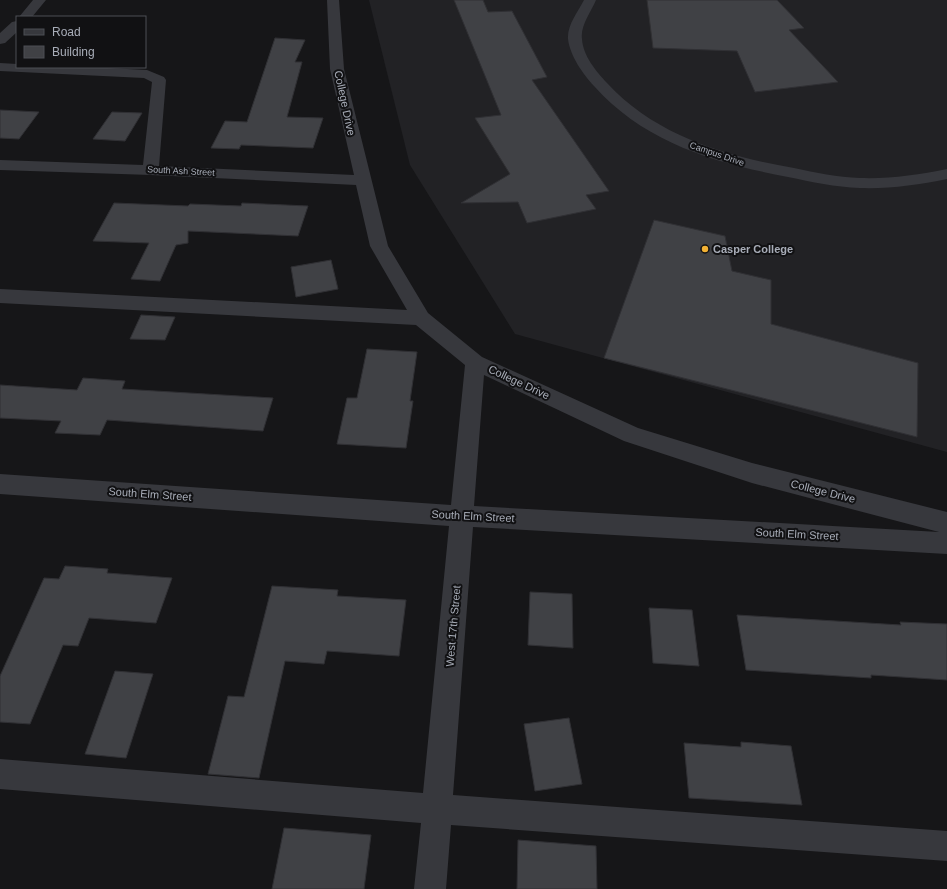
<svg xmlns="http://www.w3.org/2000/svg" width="947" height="889" font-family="Arial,sans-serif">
<rect width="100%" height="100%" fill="#161618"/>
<path fill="#222225" d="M369,0H947V452L515,334L410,165Z"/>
<path fill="#404145" stroke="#303034" d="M454,0H483L488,12L512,11L547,77L532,80L609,191L586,195L596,209L527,223L518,202L461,203L510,174L475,118L501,115Z
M647,0H777L804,28L789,30L838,82L755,92L737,51L653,48Z
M275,38L305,40L295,62H302L287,117L323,118L313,148L241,145L239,149L211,148L225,121L247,122Z
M0,110L39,112L19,139L0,138Z
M112,112L142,113L125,141L93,139Z
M114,203L188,206L190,204L241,206L242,203L308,206L298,236L188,231V243L176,245L160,281L131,279L149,243L93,241Z
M654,220L725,236L732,271L771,280V324L918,363L917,437L604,358Z
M331,260L338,289L296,297L291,267Z
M141,315L175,317L165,340L130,339Z
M367,349L417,352L410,401H413L406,448L337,444L347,398H357Z
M83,378L125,381L122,389L273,398L263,431L107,420L100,435L55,433L61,421L0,418V385L77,390Z
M65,566L108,569L107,573L172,578L156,623L89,618L78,646L63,645L30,724L0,722V676L44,578L59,579Z
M272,586L338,590L337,596L406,600L399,656L327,651L324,664L285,661L259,778L208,774L228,696L244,697Z
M530,592L572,594L573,648L528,645Z
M649,608L692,610L699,666L653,663Z
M737,615L901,625L900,622L947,624V680L871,675V678L746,670Z
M115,671L153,674L126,758L85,754Z
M569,718L582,784L535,791L524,724Z
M741,742L791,746L802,805L689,798L684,743L741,747Z
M284,828L371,835L364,889H272Z
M518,840L596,846L597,889H517Z"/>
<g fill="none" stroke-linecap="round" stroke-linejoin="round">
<path fill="#37383d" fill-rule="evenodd" d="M33,0H46L32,17H19Z
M327,0H339L344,69L388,246L428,313L482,357L638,428L752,463L947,512V554L473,527L453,795L947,831V861L451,825L446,889H414L421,823L0,789V759L423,793L449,526L0,494V474L451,505L465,365L416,325L0,303V289L407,310L370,246L356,185L151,175L0,170V160L143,165L152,82L144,78L0,71V63L17,64V67H88L147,70L164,77L166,80L159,166L354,175L330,69ZM484,375L624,441L752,483L939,532L474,506Z
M584,0H596C591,12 580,26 582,39C583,56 596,71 607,83C656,136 725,156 794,168C816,173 837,177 860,178C889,179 918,175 947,169V179C918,185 889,189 860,188C835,187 812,182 788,177C715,163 645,143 594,86C583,74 570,56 568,39C567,25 578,12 584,0Z
M17,21V32L5,43L0,44V33L12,22Z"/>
</g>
<circle fill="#f2b134" stroke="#111113" stroke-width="1.5" cx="705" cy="249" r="4"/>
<g text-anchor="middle" stroke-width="4" stroke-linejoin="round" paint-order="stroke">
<g font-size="9" fill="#a8adb8" stroke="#111113">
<text transform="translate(717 154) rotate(19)" y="3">Campus Drive</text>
<text transform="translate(181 171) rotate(3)" y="3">South Ash Street</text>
</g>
<g font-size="11" fill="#a8adb8" stroke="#111113">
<text transform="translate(345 103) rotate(78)" y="4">College Drive</text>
<text transform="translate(519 382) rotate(25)" y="4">College Drive</text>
<text transform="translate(823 491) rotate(14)" y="4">College Drive</text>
<text transform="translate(150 494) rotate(4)" y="4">South Elm Street</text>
<text transform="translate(473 516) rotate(3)" y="4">South Elm Street</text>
<text transform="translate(797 534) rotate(3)" y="4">South Elm Street</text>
<text transform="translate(453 626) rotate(-85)" y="4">West 17th Street</text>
</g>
<g font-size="11" font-weight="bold" fill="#a8adb8" stroke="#111113" text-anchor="start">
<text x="713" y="253">Casper College</text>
</g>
</g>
<rect x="16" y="16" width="130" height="52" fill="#111113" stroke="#4d4f55"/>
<rect x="24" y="29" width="20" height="6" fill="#37383d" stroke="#4d4f55"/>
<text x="52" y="36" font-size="12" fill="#a8adb8">Road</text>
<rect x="24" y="46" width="20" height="12" fill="#404145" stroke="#4d4f55"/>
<text x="52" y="56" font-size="12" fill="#a8adb8">Building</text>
</svg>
